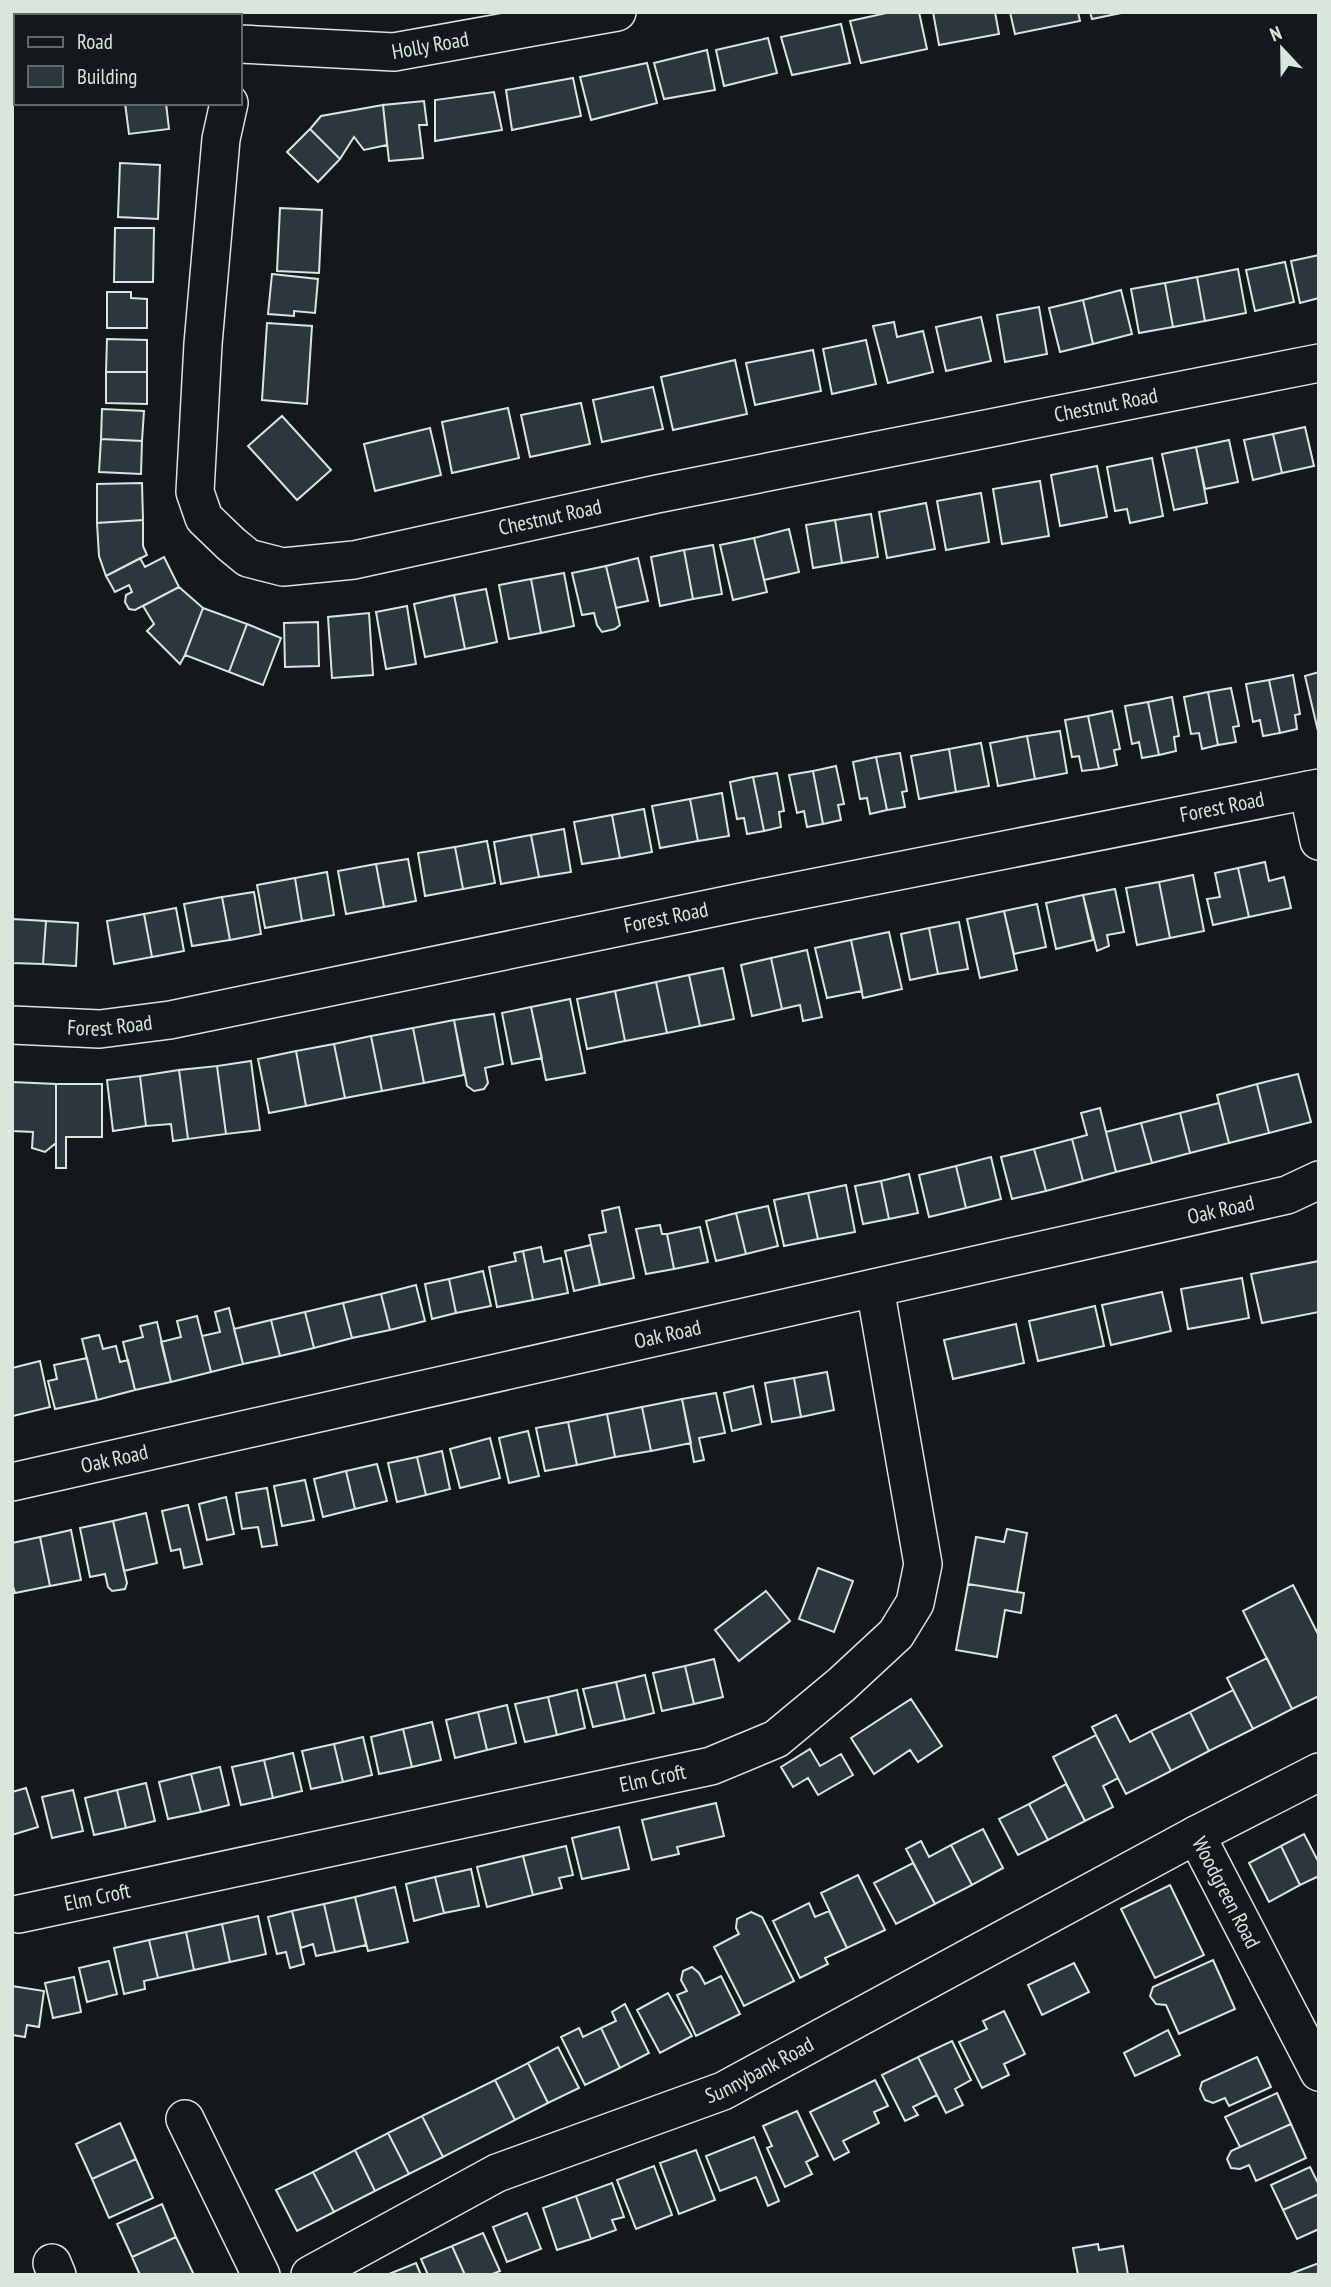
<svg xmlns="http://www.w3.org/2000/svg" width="1331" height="2287" font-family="'PT Sans Narrow',sans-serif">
<rect width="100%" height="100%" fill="#14181c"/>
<path fill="#2c363c" stroke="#d8e6dc" stroke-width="2" d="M891,12H919L927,49L861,63L850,21Z
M933,12H995L999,34L939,45Z
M1010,12H1078L1080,21L1015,34Z
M1090,12H1126L1092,19Z
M841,24L850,63L792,75L781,37Z
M12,26L16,28V74L12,72Z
M768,38L777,73L724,86L716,50Z
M707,50L715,90L664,99L654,63Z
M647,63L657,103L591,120L580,77Z
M573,78L581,116L512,130L506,90Z
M494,92L502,130L435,141V100Z
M424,101L427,125H419L423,158L389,161L383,105Z
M125,103H166L169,129L129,134Z
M383,105L387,145L364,150L354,137L340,159L310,129L321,116Z
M310,129L340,159L318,182L287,152Z
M120,163L160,165L158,219L118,217Z
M280,208L322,210L319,273L277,271Z
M115,228H154L153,282H114Z
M1319,255V298L1300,303L1291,261Z
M1285,262L1294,302L1255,311L1246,270Z
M1238,269L1246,313L1205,321L1197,277Z
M272,274L318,279L315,313L294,311V316L268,314Z
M1197,277L1205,321L1173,327L1165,283Z
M1165,283L1173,327L1139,333L1131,289Z
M1121,290L1132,334L1093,344L1083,300Z
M107,292H131V298L147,299V328H107Z
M1083,300L1093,344L1060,352L1049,308Z
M1039,307L1047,354L1005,362L997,315Z
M981,317L991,361L946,371L936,327Z
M894,322L897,337L923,331L933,372L888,383L873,326Z
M267,323L312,326L307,404L262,400Z
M107,339L147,340V372H106Z
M866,340L876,384L832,394L823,349Z
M813,350L821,391L755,405L746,363Z
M735,360L747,414L673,430L661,377Z
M106,372H147V404L106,403Z
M653,387L663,429L602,442L593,400Z
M581,403L590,444L530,457L521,415Z
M508,408L519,458L452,473L442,422Z
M102,409L144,411L142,441L101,439Z
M282,416L331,470L297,500L248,446Z
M1305,427L1314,466L1282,473L1273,434Z
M430,428L441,475L375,491L364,444Z
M1273,434L1282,473L1253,480L1244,440Z
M101,439L142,441L141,474L99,472Z
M1229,440L1238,482L1205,489L1196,447Z
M1196,447L1207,503L1174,510L1162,454Z
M1152,458L1163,516L1130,523L1127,509L1115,511L1107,467Z
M1097,466L1107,517L1060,526L1051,475Z
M1040,481L1049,536L1002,544L993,489Z
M142,483L143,520L97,523V484Z
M981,493L989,542L946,550L937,501Z
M926,503L935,549L887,558L879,512Z
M871,514L878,557L842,563L835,520Z
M143,520V546L147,555L106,576L99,556L97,523Z
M835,520L842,563L813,568L806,525Z
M789,529L799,572L764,580L754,538Z
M754,538L767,592L733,600L720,545Z
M713,545L722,594L693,599L684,550Z
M684,550L693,599L660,606L651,557Z
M164,557L179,587L135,610L129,609L125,602L126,595L132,592L129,585L115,592L106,576L140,558L145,567Z
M638,558L648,601L616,608L606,566Z
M606,566L620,625L615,629L602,632L597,625L594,613L582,615L572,573Z
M564,573L574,626L541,633L531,579Z
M531,579L541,633L509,639L499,585Z
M179,587L203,608L185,655L180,664L147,631L154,624L143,606Z
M486,589L497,642L465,649L454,595Z
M454,595L465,649L425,657L414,604Z
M407,606L416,664L386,669L376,612Z
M203,608L247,624L229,672L185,655Z
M369,613L373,675L332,678L328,617Z
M318,622L319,666L285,667L284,623Z
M247,624L281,638L263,685L229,672Z
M1319,672V730L1318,731L1305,676Z
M1293,675L1300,714L1295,715L1297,729L1280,733L1269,680Z
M1269,680L1280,733L1263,736L1260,720L1253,722L1246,684Z
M1231,688L1239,726L1233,727L1236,742L1218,745L1208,692Z
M1208,692L1218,745L1202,749L1199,733L1191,734L1184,697Z
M1172,697L1179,736L1174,737L1176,751L1159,755L1148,702Z
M1148,702L1159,755L1142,758L1139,742L1132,744L1125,706Z
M1112,711L1120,749L1114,750L1117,765L1099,769L1088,716Z
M1088,716L1099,769L1082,771L1079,756L1072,757L1065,720Z
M1060,731L1067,773L1035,779L1027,736Z
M1027,736L1035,779L998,786L990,743Z
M981,743L989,786L956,792L949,749Z
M949,749L956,792L919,799L911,756Z
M900,753L907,791L902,792L905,807L887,810L876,757Z
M876,757L887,810L870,814L867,798L860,799L853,762Z
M836,766L844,804L838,805L841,820L823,824L813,771Z
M813,771L823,824L807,827L804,811L797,813L789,775Z
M777,773L784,811L779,812L781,827L764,831L753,777Z
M753,777L764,831L747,834L744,818L737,819L730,782Z
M722,793L729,836L698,841L690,799Z
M690,799L698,841L660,848L652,806Z
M644,809L652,852L620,858L612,815Z
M612,815L620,858L582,864L574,822Z
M564,829L571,872L539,877L531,835Z
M531,835L539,877L501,884L494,842Z
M487,841L495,883L463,889L455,847Z
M455,847L463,889L425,896L418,853Z
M408,859L416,901L384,907L376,864Z
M1265,862L1269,881L1284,877L1291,908L1249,917L1238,868Z
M376,864L384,907L346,914L338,871Z
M1238,868L1249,917L1213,925L1207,899L1220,897L1215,873Z
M327,872L334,915L302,921L295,878Z
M1193,875L1204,931L1170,938L1159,882Z
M295,878L302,921L265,928L257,885Z
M1159,882L1170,938L1137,945L1126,888Z
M1115,889L1124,932L1107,935L1109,946L1097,951L1083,895Z
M254,892L261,934L230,940L222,897Z
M1083,895L1093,940L1056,949L1046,903Z
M222,897L230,940L192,946L184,904Z
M1037,904L1046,947L1014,954L1004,911Z
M176,908L184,951L152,957L144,914Z
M1004,911L1017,970L980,978L967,919Z
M144,914L152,957L114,964L107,921Z
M12,919L46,921L43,964L12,963Z
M46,921L78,923L76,966L43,964Z
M959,922L968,969L938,974L929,928Z
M929,928L938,974L910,980L901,934Z
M889,932L902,989L863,998L851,940Z
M851,940L862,991L827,998L815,948Z
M807,950L822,1017L803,1021L800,1005L782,1009L771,958Z
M771,958L782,1009L752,1016L741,965Z
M723,968L734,1019L700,1026L689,975Z
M689,975L700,1026L667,1033L656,982Z
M656,982L667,1033L625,1041L615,991Z
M615,991L625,1041L587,1049L577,999Z
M570,999L585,1073L546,1080L531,1007Z
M531,1007L542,1058L512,1064L502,1013Z
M494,1014L503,1064L485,1068L488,1083L484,1089L474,1091L467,1086L454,1020Z
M454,1020L464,1075L424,1083L413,1028Z
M413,1028L424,1083L382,1091L371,1036Z
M371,1036L382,1091L345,1098L334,1044Z
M334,1044L345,1098L306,1106L296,1051Z
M296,1051L306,1106L269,1113L258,1059Z
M251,1061L260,1130L226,1134L217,1066Z
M217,1066L226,1134L188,1139L179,1070Z
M179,1070L188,1139L173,1141L171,1124L146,1126L140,1076Z
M1298,1074L1311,1122L1269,1133L1257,1084Z
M140,1076L146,1126L113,1131L107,1080Z
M12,1082L56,1084V1143L45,1152L32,1148L33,1132L12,1131Z
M56,1084H102V1137H66V1168H56Z
M1257,1084L1269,1133L1229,1143L1217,1095Z
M1219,1103L1229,1143L1190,1153L1180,1113Z
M1100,1108L1116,1172L1083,1181L1072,1139L1087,1135L1081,1113Z
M1180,1113L1190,1153L1152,1163L1141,1123Z
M1141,1123L1152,1163L1116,1172L1106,1132Z
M1072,1139L1083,1181L1046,1191L1034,1149Z
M1034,1149L1046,1191L1012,1199L1001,1157Z
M991,1157L1001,1199L966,1208L956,1166Z
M956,1166L966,1208L929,1217L919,1175Z
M909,1174L918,1213L889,1219L881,1181Z
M881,1181L889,1219L863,1224L855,1186Z
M846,1185L855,1232L818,1239L808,1193Z
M808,1193L818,1239L784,1246L774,1200Z
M768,1206L778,1246L746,1254L736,1213Z
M619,1207L634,1278L600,1285L589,1235L606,1232L602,1211Z
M736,1213L746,1254L716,1261L706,1221Z
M660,1225L662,1234H667L674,1269L646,1274L636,1229Z
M700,1227L708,1262L674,1269L667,1234Z
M591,1245L600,1285L574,1291L565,1251Z
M541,1247L544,1262L561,1258L568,1293L533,1300L523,1251Z
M523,1251L533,1300L497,1307L489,1267L516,1261L514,1253Z
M1319,1261V1312L1262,1323L1251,1274Z
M483,1271L491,1306L456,1313L449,1279Z
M1242,1278L1249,1318L1188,1329L1181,1289Z
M449,1279L456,1313L432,1319L425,1284Z
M416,1285L425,1321L390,1330L381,1294Z
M1162,1292L1171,1331L1111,1345L1102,1305Z
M381,1294L390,1330L352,1338L343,1303Z
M343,1303L352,1338L314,1348L305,1312Z
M1095,1306L1104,1346L1038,1361L1029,1321Z
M229,1308L243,1364L211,1372L202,1336L220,1332L215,1312Z
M305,1312L314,1348L280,1356L271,1320Z
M197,1316L211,1372L171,1382L161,1342L181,1337L177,1321Z
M271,1320L280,1356L243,1364L234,1329Z
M157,1322L171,1382L135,1390L123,1342L143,1337L140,1326Z
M1016,1324L1024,1363L953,1379L944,1340Z
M99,1335L103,1349L116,1346L120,1362L128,1360L135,1390L97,1400L82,1339Z
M87,1358L97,1400L55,1409L48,1381L57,1379L54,1365Z
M40,1361L50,1407L13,1416L12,1368Z
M827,1372L834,1410L801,1417L794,1378Z
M794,1378L801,1417L772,1422L765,1383Z
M753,1386L761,1424L732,1431L724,1393Z
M716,1393L725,1433L699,1438L704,1460L694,1462L682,1399Z
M682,1399L691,1443L651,1451L642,1407Z
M642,1407L651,1451L615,1457L607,1414Z
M607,1414L615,1457L577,1465L568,1422Z
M568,1422L577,1465L545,1471L536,1428Z
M528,1431L539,1476L509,1483L499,1438Z
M490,1438L500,1478L460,1488L450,1449Z
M442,1451L450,1489L426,1495L417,1457Z
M417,1457L426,1495L397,1502L388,1463Z
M377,1464L387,1501L355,1509L346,1471Z
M346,1471L355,1509L323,1517L314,1479Z
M305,1480L314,1520L282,1526L274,1486Z
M267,1488L277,1545L262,1547L258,1527L242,1529L236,1493Z
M226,1497L234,1534L207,1540L199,1504Z
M188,1505L202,1564L184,1568L180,1549L171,1551L162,1511Z
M146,1513L157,1563L124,1571L113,1521Z
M113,1521L127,1583L125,1589L112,1591L108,1587L105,1574L90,1577L80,1528Z
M1007,1529L1027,1533L1017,1592L968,1584L976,1537L1004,1542Z
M71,1530L81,1580L50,1586L40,1537Z
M40,1537L50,1586L15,1593L12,1583V1543Z
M818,1568L853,1581L834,1632L799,1619Z
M968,1584L1024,1593L1021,1613L1005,1610L997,1657L956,1650Z
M1293,1585L1319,1636V1696L1292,1709L1243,1611Z
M766,1591L790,1621L739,1661L715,1630Z
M1267,1658L1292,1709L1253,1729L1227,1678Z
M714,1659L723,1697L694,1704L685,1666Z
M685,1666L694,1704L662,1711L653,1673Z
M645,1675L654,1713L625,1720L616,1682Z
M616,1682L625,1720L593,1727L583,1689Z
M577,1690L585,1728L557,1735L548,1697Z
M1233,1690L1253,1729L1209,1751L1190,1712Z
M548,1697L557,1735L525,1742L515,1704Z
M911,1699L942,1746L918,1762L910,1750L874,1774L851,1738Z
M507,1705L516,1743L487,1750L478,1712Z
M478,1712L487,1750L455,1758L446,1720Z
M1190,1712L1209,1751L1171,1771L1151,1731Z
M1116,1715L1130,1742L1151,1731L1171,1771L1126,1794L1092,1727Z
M432,1722L441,1760L412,1767L403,1729Z
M403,1729L412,1767L379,1774L371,1737Z
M1096,1735L1118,1778L1103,1786L1113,1807L1085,1821L1053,1757Z
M363,1737L372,1775L343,1782L334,1744Z
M334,1744L343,1782L311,1789L302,1751Z
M810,1749L820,1766L841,1754L853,1775L818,1795L808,1778L793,1787L781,1767Z
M293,1753L302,1791L273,1798L264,1760Z
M264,1760L273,1798L241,1805L232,1767Z
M220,1767L229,1805L201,1812L191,1774Z
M191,1774L201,1812L168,1819L159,1782Z
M146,1783L155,1821L126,1828L117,1790Z
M1066,1784L1085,1821L1048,1840L1029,1804Z
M26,1788L38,1827L12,1835V1792Z
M73,1790L83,1831L52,1838L42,1797Z
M117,1790L126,1828L94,1835L85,1798Z
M716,1803L724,1836L677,1847L679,1854L652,1860L642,1820Z
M1029,1804L1048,1840L1018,1855L999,1819Z
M619,1827L629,1869L582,1879L572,1838Z
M983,1829L1003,1868L972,1885L951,1845Z
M1304,1834L1319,1863V1876L1300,1885L1281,1846Z
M921,1841L929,1857L951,1845L972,1885L935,1904L906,1849Z
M566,1846L573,1875L559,1878L562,1888L533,1895L523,1856Z
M1281,1846L1300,1885L1269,1902L1249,1863Z
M523,1856L533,1895L487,1907L477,1867Z
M913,1863L935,1904L896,1924L874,1883Z
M471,1869L479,1906L444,1913L435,1877Z
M858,1875L885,1930L847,1948L821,1893Z
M435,1877L444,1913L414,1921L406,1884Z
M1170,1885L1204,1955L1155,1978L1121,1909Z
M395,1887L408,1942L368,1951L355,1897Z
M355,1897L366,1945L335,1952L324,1904Z
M809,1903L815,1917L829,1911L847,1948L825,1958L828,1964L800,1978L773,1921Z
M324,1904L335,1952L316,1956L313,1944L301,1948L292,1911Z
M292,1911L304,1964L290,1968L286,1952L277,1954L268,1917Z
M751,1912L762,1917L794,1981L744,2006L714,1947L739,1934L736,1928L737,1919Z
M258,1916L266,1954L230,1962L222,1924Z
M222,1924L230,1962L194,1970L186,1932Z
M186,1932L194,1970L158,1978L149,1940Z
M149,1940L158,1978L144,1981L145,1989L124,1994L114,1948Z
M1213,1960L1235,2009L1179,2034L1166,2005L1156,2004L1150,1996L1153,1987Z
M109,1961L117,1994L87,2002L79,1968Z
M1074,1963L1089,1992L1042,2015L1028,1985Z
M692,1967L699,1973L705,1984L721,1976L740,2014L696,2036L677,1995L687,1991L681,1980L683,1971Z
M74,1977L81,2012L53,2018L45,1983Z
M12,1986L44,1991L39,2027L27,2025L25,2037L12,2035Z
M668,1993L692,2036L660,2053L637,2010Z
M625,2004L649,2053L620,2068L601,2028L616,2021L612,2012Z
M1004,2011L1025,2054L1004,2064L1009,2075L982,2088L959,2042L987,2029L983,2021Z
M579,2028L583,2037L601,2028L620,2068L585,2085L561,2037Z
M1168,2030L1180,2055L1135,2076L1124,2053Z
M952,2041L971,2080L955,2089L963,2105L946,2113L918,2057Z
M558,2047L579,2088L548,2103L528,2063Z
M918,2057L937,2095L913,2107L918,2115L905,2121L882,2075Z
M1257,2057L1271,2087L1229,2106L1225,2098L1213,2103L1205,2100L1200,2089L1202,2082Z
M528,2063L548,2103L515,2120L495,2080Z
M495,2080L515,2120L443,2157L422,2116Z
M875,2080L888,2106L874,2112L879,2123L843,2141L849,2152L834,2160L810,2112Z
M1277,2093L1291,2124L1240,2147L1225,2117Z
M797,2111L818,2156L806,2162L812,2174L785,2187L767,2148L772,2146L763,2126Z
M422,2116L443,2157L409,2174L388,2133Z
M120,2123L136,2159L92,2179L76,2144Z
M1291,2124L1306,2158L1256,2181L1249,2165L1240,2169L1231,2168L1227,2159L1231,2151Z
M388,2133L409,2174L375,2191L355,2150Z
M754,2137L779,2201L768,2206L756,2177L720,2191L706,2156Z
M355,2150L375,2191L334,2212L313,2172Z
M696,2150L715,2200L679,2214L660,2163Z
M136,2159L153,2198L109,2218L92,2179Z
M654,2166L672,2215L636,2229L617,2180Z
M1310,2167L1319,2185V2194L1283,2210L1271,2185Z
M313,2172L334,2212L297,2231L276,2190Z
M612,2183L624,2217L612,2220L616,2230L591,2239L576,2196Z
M1319,2194V2229L1297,2239L1283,2210Z
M576,2196L591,2239L557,2250L543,2208Z
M162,2204L176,2237L132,2257L117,2224Z
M527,2213L541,2249L507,2262L493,2227Z
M483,2233L500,2271L490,2275H465L452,2246Z
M176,2237L194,2275H140L132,2257Z
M1098,2244L1099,2250L1123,2246L1128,2275H1078L1073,2248Z
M452,2246L465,2275H428L421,2259Z
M416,2263L421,2275H389V2274Z
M1319,2263V2275H1290V2274Z"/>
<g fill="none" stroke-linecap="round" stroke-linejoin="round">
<defs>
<g id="minor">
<path d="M127,12L135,16"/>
<path id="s1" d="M240,44L394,52L617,12"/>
<path id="s2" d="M229,103L221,139L203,344L195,492L204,518L231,544L248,558L283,567L354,560L657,494L1319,363"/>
<path d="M1308,790L1319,841"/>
<path id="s3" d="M12,1025L100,1029L170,1020L751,900L1319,788"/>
<path id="s4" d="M12,1482L1287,1195L1319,1180"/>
<path id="s5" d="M1196,1835L1319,2072"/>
<path id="s6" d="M19,1914L711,1766L776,1739L841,1685L896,1634L915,1603L923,1564L875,1288"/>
<path d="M185,2119L261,2275"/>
<path d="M52,2263L57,2275"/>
<path id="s7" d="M310,2275L497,2173L723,2091L1196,1835L1319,1772"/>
</g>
</defs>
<use href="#minor" stroke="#d8e6dc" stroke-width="40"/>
<use href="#minor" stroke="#14181c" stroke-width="37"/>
</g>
<g text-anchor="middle" stroke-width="5" stroke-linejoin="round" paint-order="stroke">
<g font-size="21" fill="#d8e6dc" stroke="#14181c">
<text dy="7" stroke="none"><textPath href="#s1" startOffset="191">Holly Road</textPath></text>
<text dy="7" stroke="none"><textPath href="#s2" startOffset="1353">Chestnut Road</textPath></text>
<text dy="7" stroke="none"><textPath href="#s2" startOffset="786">Chestnut Road</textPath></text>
<text dy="7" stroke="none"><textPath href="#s3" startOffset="1232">Forest Road</textPath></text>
<text dy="7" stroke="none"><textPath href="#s3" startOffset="665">Forest Road</textPath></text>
<text dy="7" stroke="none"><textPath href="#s3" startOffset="98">Forest Road</textPath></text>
<text dy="7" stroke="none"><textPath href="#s4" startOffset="1239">Oak Road</textPath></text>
<text dy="7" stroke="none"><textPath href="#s4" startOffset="672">Oak Road</textPath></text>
<text dy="7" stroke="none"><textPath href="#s4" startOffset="105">Oak Road</textPath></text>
<text dy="7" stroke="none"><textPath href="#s6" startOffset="648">Elm Croft</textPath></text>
<text dy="7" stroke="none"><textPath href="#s5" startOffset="65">Woodgreen Road</textPath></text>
<text dy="7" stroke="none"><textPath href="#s6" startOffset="80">Elm Croft</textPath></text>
<text dy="7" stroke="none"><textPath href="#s7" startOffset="495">Sunnybank Road</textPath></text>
</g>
</g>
<rect width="1331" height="2287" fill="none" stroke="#d8e6dc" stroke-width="28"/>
<rect x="14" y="14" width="228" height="91" fill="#14181c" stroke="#626a69" stroke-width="2"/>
<rect x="28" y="37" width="35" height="10" fill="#14181c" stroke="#626a69" stroke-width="2"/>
<text x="77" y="49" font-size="21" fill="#d8e6dc">Road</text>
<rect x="28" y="66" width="35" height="21" fill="#2c363c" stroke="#626a69" stroke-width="2"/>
<text x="77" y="84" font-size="21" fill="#d8e6dc">Building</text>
<g transform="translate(1282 49) rotate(338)" stroke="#14181c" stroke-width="5" paint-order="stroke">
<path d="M0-5L12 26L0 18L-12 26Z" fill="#d8e6dc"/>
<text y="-10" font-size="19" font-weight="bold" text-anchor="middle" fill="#d8e6dc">N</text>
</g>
</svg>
